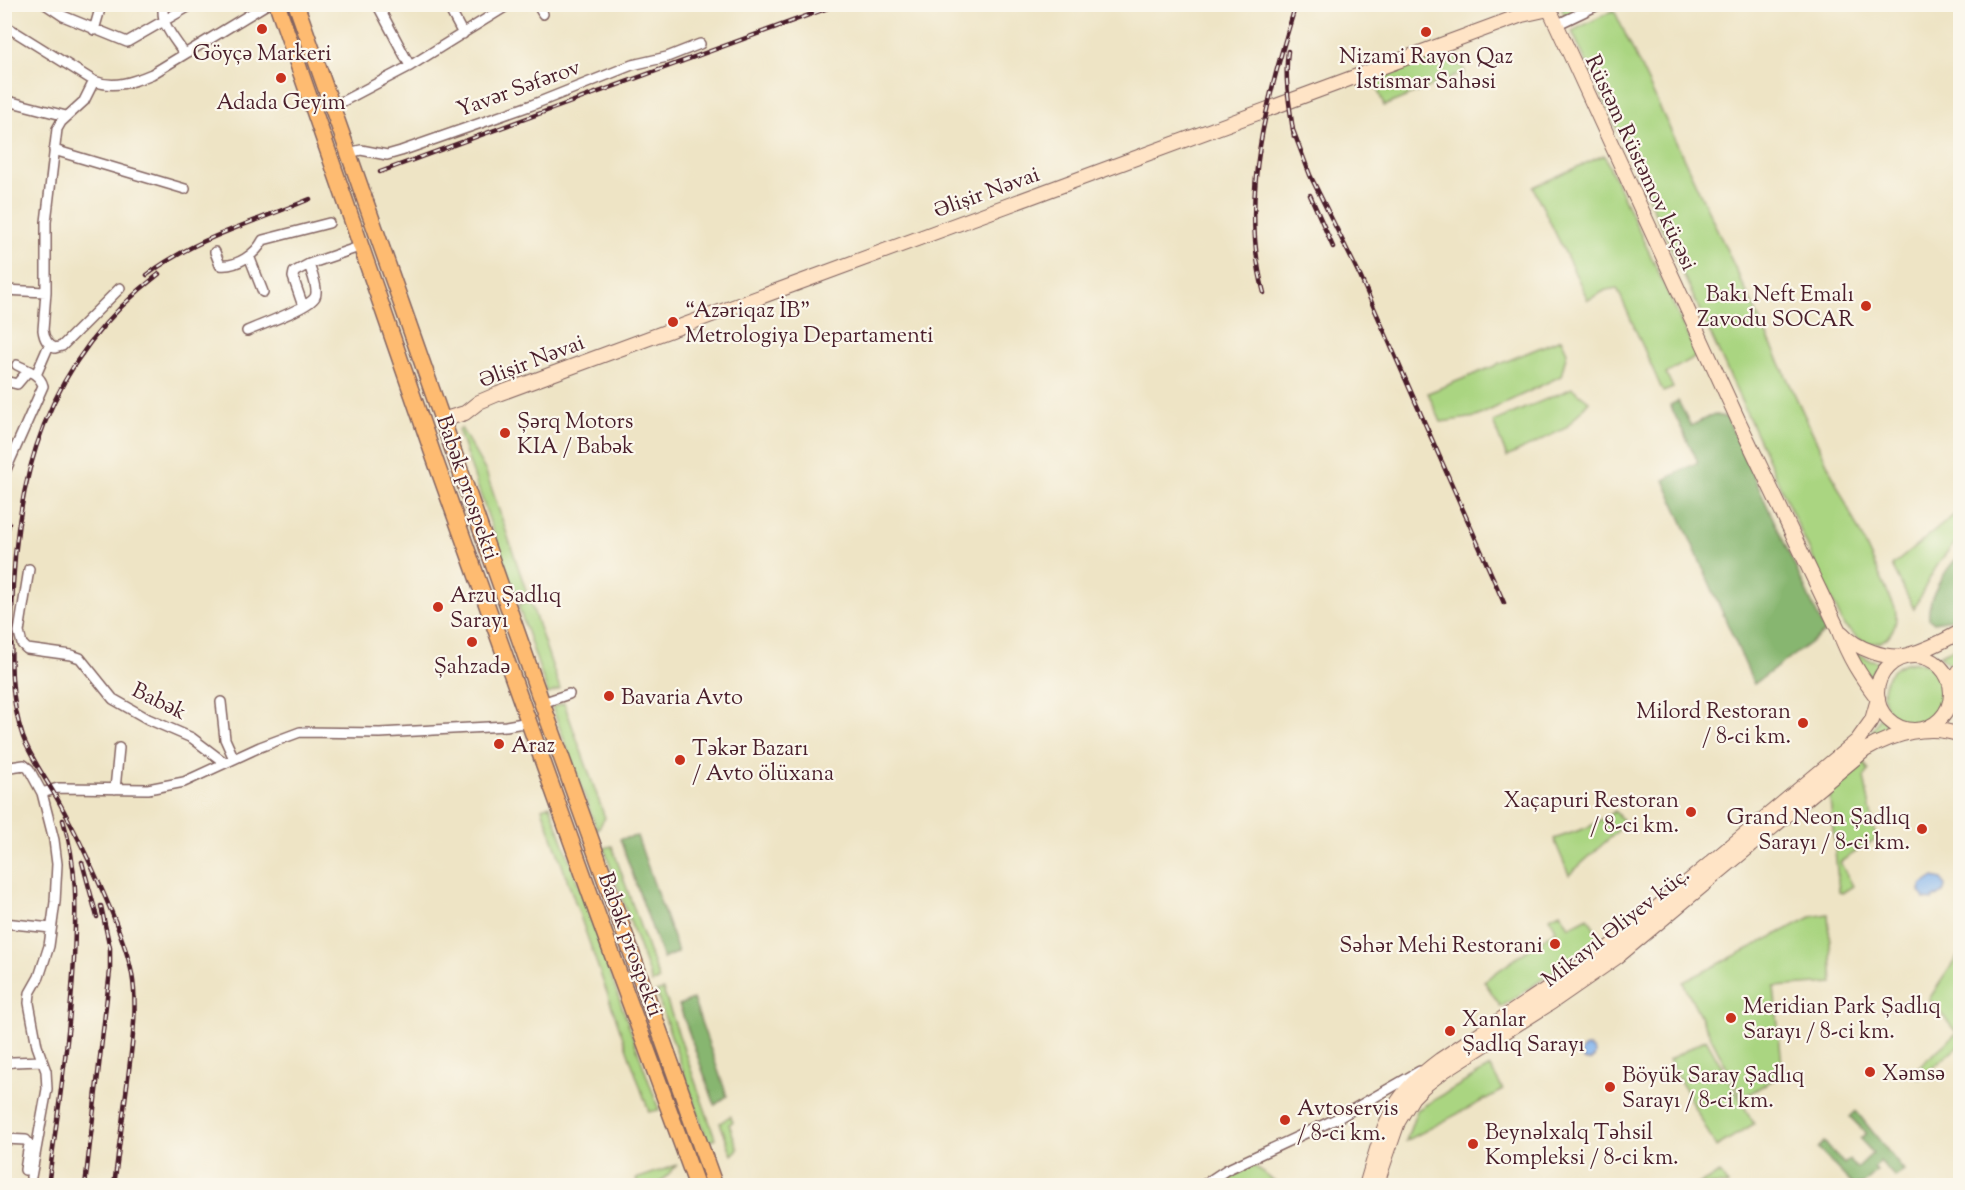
<svg xmlns="http://www.w3.org/2000/svg" width="1965" height="1190" font-family="'Sorts Mill Goudy',serif">
<rect width="100%" height="100%" fill="#fbf7ec"/>
<filter id="ink" filterUnits="userSpaceOnUse"><feTurbulence type="fractalNoise" baseFrequency=".0167" numOctaves="2"/><feDisplacementMap in="SourceGraphic" scale="12" xChannelSelector="R" yChannelSelector="G"/><feConvolveMatrix kernelMatrix="1 2 1 2 8 2 1 2 1" color-interpolation-filters="sRGB"/></filter>
<filter id="wash" filterUnits="userSpaceOnUse"><feTurbulence type="fractalNoise" baseFrequency=".008" numOctaves="4" result="noise"/><feDisplacementMap in="SourceGraphic" scale="24" xChannelSelector="R" yChannelSelector="G"/><feGaussianBlur stdDeviation="1.35" result="paint"/><feColorMatrix in="noise" values="0 0 0 0 0 0 0 0 0 0 0 0 0 0 0 0 0 1.4 0 .05"/><feComposite in="paint" operator="in"/></filter>
<g filter="url(#wash)">
<rect width="100%" height="100%" fill="#eee4c5"/>
<path fill="#aad581" stroke="#7a7a56" stroke-width="1.5" d="M1569,5H1594L1566,17L1561,8Z
M1614,10L1895,608C1899,625 1889,646 1868,643C1859,641 1851,632 1844,626L1572,31Z
M1452,47L1465,72L1384,106L1373,76Z
M1604,155L1697,356L1666,373L1673,388L1663,392L1617,288L1606,290L1588,300L1533,187Z
M1561,339L1567,352L1561,376L1476,417L1441,422L1428,393Z
M1572,388L1589,401L1566,428L1507,457L1493,422Z
M461,428L486,472L527,593L516,597L458,430Z
M1960,510V539C1938,558 1927,583 1914,609L1892,566Z
M530,601L560,689L548,694L518,605Z
M1960,645V660L1952,670L1950,664L1939,655Z
M1853,651L1868,659L1880,662L1874,669L1869,679Z
M1883 693a31 31 0 1 1 62 0a31 31 0 1 1-62 0Z
M564,703L605,818L597,830L552,707Z
M1880,717L1893,730L1868,740Z
M1863,761L1869,771L1864,777L1876,839L1840,862L1853,886L1842,893L1839,891L1829,789Z
M550,805L659,1110L649,1112L542,808Z
M1615,811L1625,824L1569,875L1554,839L1589,827Z
M612,846L659,980L652,983L604,848Z
M1560,912L1569,927L1588,917L1601,940L1501,1007L1484,981L1556,930L1550,917Z
M1828,914L1833,983L1774,987L1783,1074L1742,1098L1683,982L1811,917Z
M1960,953V1045L1919,1079L1914,1071L1957,1033L1929,999Z
M663,990L715,1138L708,1143L656,992Z
M1706,1039L1754,1124L1716,1147L1669,1060Z
M1490,1067L1503,1090L1406,1141L1417,1110Z
M730,1116L733,1122L729,1124L738,1149L732,1155L720,1123Z
M677,1165L658,1185H638L636,1179Z
M1253,1165L1279,1185H1218Z
M1720,1173L1728,1185H1697Z"/>
<path fill="#87b66f" stroke="#686a4d" stroke-width="1.5" d="M1678,401L1691,426L1714,414L1727,418L1825,632L1754,684L1664,480L1698,462L1670,405Z
M1960,555V618L1933,622L1929,619C1926,599 1946,568 1960,555Z
M637,836L678,952L663,959L620,839Z
M693,999L727,1096L715,1105L679,1005Z
M1856,1111L1904,1171L1895,1177L1880,1161L1874,1168L1877,1171L1862,1185H1853L1818,1149L1824,1142L1844,1164L1849,1160L1857,1168L1873,1153L1860,1139L1866,1133L1850,1117Z"/>
<path fill="#81b3ed" stroke="#66698c" stroke-width="1.5" d="M1934,877L1942,879L1945,886L1943,893L1932,900L1924,899L1920,891L1922,885Z
M1581 1054a7 7 0 1 1 14 0a7 7 0 1 1-14 0Z"/>
</g>
<g filter="url(#ink)">
<g fill="none" stroke-linecap="round" stroke-linejoin="round">
<defs>
<path id="street" d="M45,4L63,16L127,42L193,4
M164,4C159,23 174,38 184,53
M377,4L410,66
M447,4L463,34
M537,4L543,14
M4,25L94,81C114,89 133,82 152,74L267,4
M1556,25L1600,4
M94,30L100,9
M94,81L84,101L61,122L57,129L46,222V292L43,330C44,338 48,345 55,348L62,346L120,288
M4,100L66,116
M332,107L410,66L510,4
M54,150L185,189
M348,153L361,150L387,155L401,151L532,105L632,65L667,57L700,44
M215,252L220,265C237,267 256,254 263,240L329,223
M249,256L263,292
M4,290L46,292
M303,306L293,277L294,272L309,264L362,246
M247,331C260,325 309,308 315,297C319,289 311,272 309,264
M36,375L49,345
M9,382L17,384L28,371
M4,474L43,386C40,374 27,370 17,365
M29,569L19,632L22,644L27,649L71,655L80,658L113,699L148,719L192,738L225,763
M221,702L225,739L234,759
M542,703L569,694
M4,768L24,765L29,769L42,793
M115,789L119,748
M4,923L51,928
M4,1064L13,1062L42,1061
M4,1139L26,1140L29,1144L25,1170
M31,1177L47,1089L46,1071L37,1046L29,1003L30,993L39,977L49,946L55,902L57,864L54,840L42,793L58,788L148,789L184,782L260,747L300,732L380,733L506,726L529,722
M1202,1186L1226,1170L1338,1118L1420,1071"/>
<path id="secondary" d="M442,420L465,413L479,402L498,394L1522,15L1549,9
M1842,633C1855,648 1888,661 1908,655C1926,650 1944,641 1960,632
M1877 693a37 37 0 1 1 74 0a37 37 0 1 1-74 0Z
M1960,670L1951,683L1960,687
M1366,1186C1384,1127 1387,1099 1440,1060L1611,946L1857,741L1872,720L1878,699C1859,674 1849,658 1838,629L1740,424L1547,4
M1376,1186L1398,1122L1413,1097L1423,1087L1445,1070L1552,1002L1617,957L1865,750C1893,734 1929,723 1960,735"/>
<path id="primary" d="M277,4L434,457L598,916L697,1186
M296,4L542,703L715,1186"/>
</defs>
<use href="#street" stroke="#836461" stroke-width="12"/>
<use href="#secondary" stroke="#836461" stroke-width="16"/>
<use href="#primary" stroke="#836461" stroke-width="18"/>
<use href="#street" stroke="#fff" stroke-width="9"/>
<use href="#secondary" stroke="#ffe4c6" stroke-width="14"/>
<use href="#primary" stroke="#febb71" stroke-width="15"/>
<defs>
<path id="rail" d="M1288,51C1284,79 1290,109 1294,137
M1293,130L1310,175L1360,276L1504,603
M380,172L839,4
M1310,195L1333,247
M147,275C195,238 255,222 310,199
M1264,293C1238,197 1268,97 1296,4
M4,549L9,523
M82,862L97,917
M48,1186C58,1110 70,1035 74,959C76,909 78,868 63,820
M85,1186L110,971V948L101,906
M114,1186C119,1149 123,1114 128,1078C132,1044 138,1008 132,974C128,953 120,933 112,913C96,875 79,838 59,802C47,780 31,759 23,737C9,697 11,655 12,614C14,478 46,360 159,274"/>
</defs>
<use href="#rail" stroke="#4a1f2b" stroke-width="4.5"/>
<use href="#rail" stroke="#fbf7ec" stroke-width="2" stroke-dasharray="7" stroke-linecap="butt"/>
</g>
</g>
<g fill="#c8321e" stroke="#fbf7ec" stroke-width="2">
<circle cx="262" cy="29" r="6"/>
<circle cx="1426" cy="32" r="6"/>
<circle cx="281" cy="78" r="6"/>
<circle cx="1866" cy="306" r="6"/>
<circle cx="673" cy="322" r="6"/>
<circle cx="505" cy="433" r="6"/>
<circle cx="438" cy="607" r="6"/>
<circle cx="472" cy="642" r="6"/>
<circle cx="609" cy="696" r="6"/>
<circle cx="1803" cy="723" r="6"/>
<circle cx="499" cy="744" r="6"/>
<circle cx="680" cy="760" r="6"/>
<circle cx="1691" cy="812" r="6"/>
<circle cx="1922" cy="829" r="6"/>
<circle cx="1555" cy="944" r="6"/>
<circle cx="1731" cy="1018" r="6"/>
<circle cx="1450" cy="1031" r="6"/>
<circle cx="1870" cy="1072" r="6"/>
<circle cx="1610" cy="1087" r="6"/>
<circle cx="1285" cy="1120" r="6"/>
<circle cx="1473" cy="1144" r="6"/>
</g>
<g text-anchor="middle" stroke-width="4.5" stroke-linejoin="round" paint-order="stroke">
<g font-size="22" fill="#4a1f2b" stroke="#fbf7ec" text-anchor="start">
<text x="262" y="60" text-anchor="middle">Göyçə Markeri</text>
<text x="1426" y="63" text-anchor="middle">Nizami Rayon Qaz<tspan x="1426" dy="25">İstismar Sahəsi</tspan></text>
<text x="281" y="109" text-anchor="middle">Adada Geyim</text>
<text x="1854" y="301" text-anchor="end">Bakı Neft Emalı<tspan x="1854" dy="25">Zavodu SOCAR</tspan></text>
<text x="685" y="317">“Azəriqaz İB”<tspan x="685" dy="25">Metrologiya Departamenti</tspan></text>
<text x="517" y="428">Şərq Motors<tspan x="517" dy="25">KIA / Babək</tspan></text>
<text x="450" y="602">Arzu Şadlıq<tspan x="450" dy="25">Sarayı</tspan></text>
<text x="472" y="673" text-anchor="middle">Şahzadə</text>
<text x="621" y="704">Bavaria Avto</text>
<text x="1791" y="718" text-anchor="end">Milord Restoran<tspan x="1791" dy="25">/ 8-ci km.</tspan></text>
<text x="511" y="752">Araz</text>
<text x="692" y="755">Təkər Bazarı<tspan x="692" dy="25">/ Avto ölüxana</tspan></text>
<text x="1679" y="807" text-anchor="end">Xaçapuri Restoran<tspan x="1679" dy="25">/ 8-ci km.</tspan></text>
<text x="1910" y="824" text-anchor="end">Grand Neon Şadlıq<tspan x="1910" dy="25">Sarayı / 8-ci km.</tspan></text>
<text x="1543" y="952" text-anchor="end">Səhər Mehi Restorani</text>
<text x="1743" y="1013">Meridian Park Şadlıq<tspan x="1743" dy="25">Sarayı / 8-ci km.</tspan></text>
<text x="1462" y="1026">Xanlar<tspan x="1462" dy="25">Şadlıq Sarayı</tspan></text>
<text x="1882" y="1080">Xəmsə</text>
<text x="1622" y="1082">Böyük Saray Şadlıq<tspan x="1622" dy="25">Sarayı / 8-ci km.</tspan></text>
<text x="1297" y="1115">Avtoservis<tspan x="1297" dy="25">/ 8-ci km.</tspan></text>
<text x="1485" y="1139">Beynəlxalq Təhsil<tspan x="1485" dy="25">Kompleksi / 8-ci km.</tspan></text>
</g>
<g font-size="22" fill="#4a1f2b" stroke="#fbf7ec">
<text transform="translate(518 87) rotate(-20)" y="8">Yavər Səfərov</text>
<text transform="translate(1642 162) rotate(65)" y="8">Rüstəm Rüstəmov küçəsi</text>
<text transform="translate(986 191) rotate(-20)" y="8">Əlişir Nəvai</text>
<text transform="translate(531 360) rotate(-21)" y="8">Əlişir Nəvai</text>
<text transform="translate(469 487) rotate(71)" y="8">Babək prospekti</text>
<text transform="translate(160 700) rotate(26)" y="8">Babək</text>
<text transform="translate(1615 926) rotate(-38)" y="8">Mikayıl Əliyev küç.</text>
<text transform="translate(632 944) rotate(70)" y="8">Babək prospekti</text>
</g>
</g>
<rect width="1965" height="1190" fill="none" stroke="#fbf7ec" stroke-width="24"/>
</svg>
